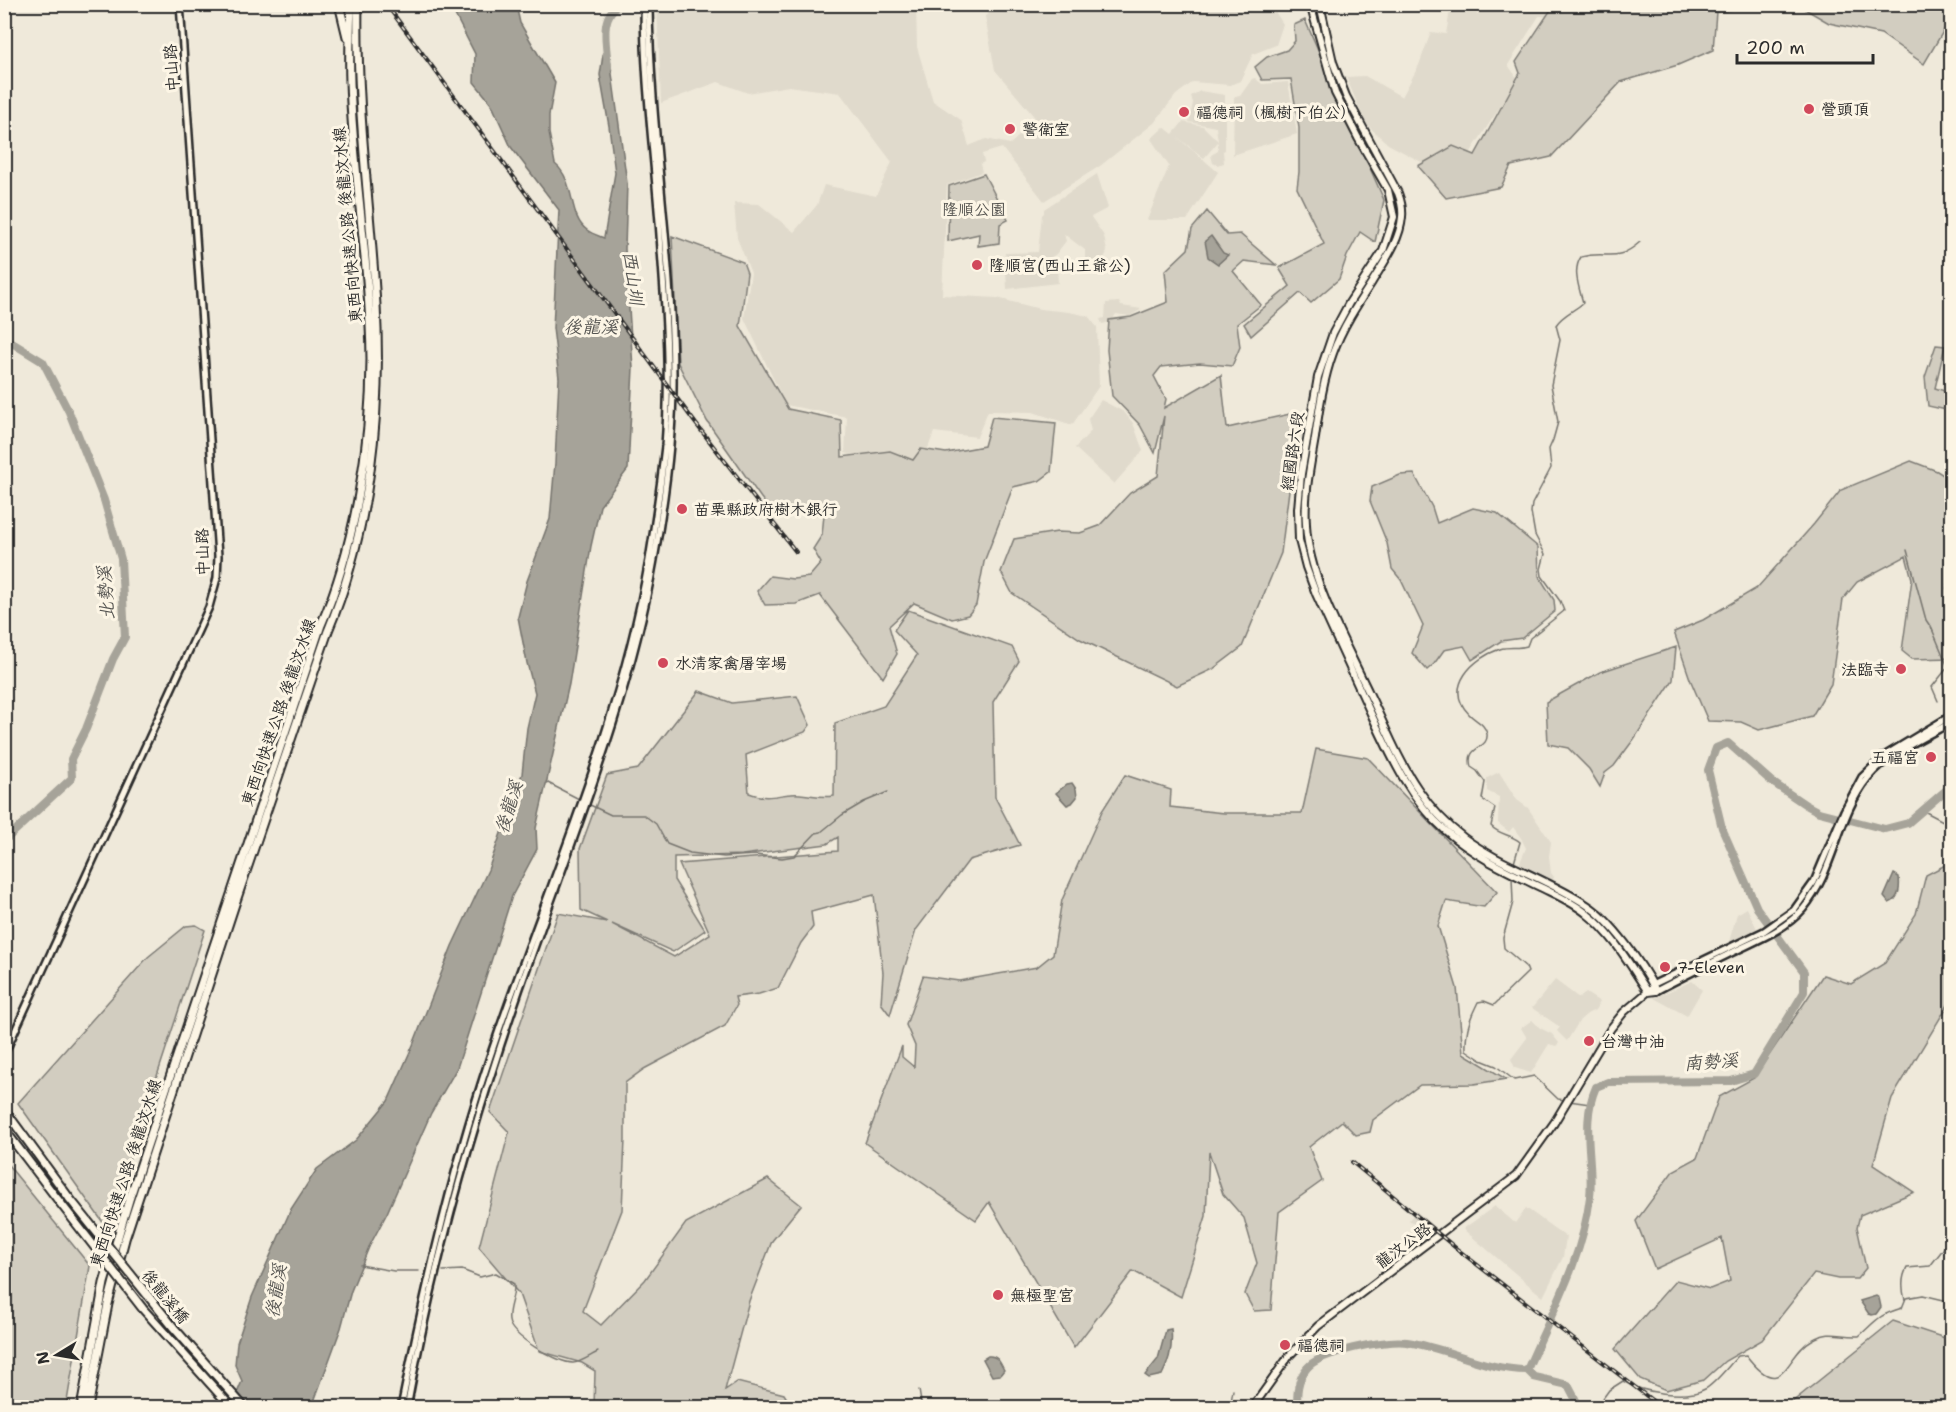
<svg xmlns="http://www.w3.org/2000/svg" width="1956" height="1412" font-family="'Shantell Sans','LXGW WenKai TC',sans-serif">
<rect width="100%" height="100%" fill="#efe9da"/>
<filter id="ink" filterUnits="userSpaceOnUse"><feTurbulence type="fractalNoise" baseFrequency=".0167" numOctaves="2"/><feDisplacementMap in="SourceGraphic" scale="12" xChannelSelector="R" yChannelSelector="G"/><feConvolveMatrix kernelMatrix="1 2 1 2 8 2 1 2 1" color-interpolation-filters="sRGB"/></filter>
<g filter="url(#ink)">
<path fill="#e0dacc" d="M1028,4L1088,5L1097,9L1113,4L1275,5L1272,7L1283,24L1276,45L1253,54L1240,81L1230,85L1193,82L1176,95L1154,123L1100,166L1044,201L1002,148L982,154L984,162L980,164L982,172L947,185L942,295L997,298L1040,309L1069,312L1088,316L1097,327L1099,386L1072,425L1033,412L988,411L977,437L934,432L918,475L845,453L847,417L786,405L744,318L751,273L737,238L734,203L759,204L794,232L817,205L824,185L876,196L892,162L840,93L789,86L748,93L718,82L661,103L657,5H916L917,47L933,101L961,120L969,146L986,139L1010,144L1037,120L995,70L985,16L999,5H1015L1021,10Z
M1451,5H1460L1478,14L1485,5H1588L1582,18L1539,16L1508,65L1518,79L1465,161L1427,165L1388,144L1366,124L1346,77L1365,76L1402,97L1419,65L1431,32L1446,34Z
M1255,78L1262,84L1288,82L1297,134L1233,155L1234,97L1240,96L1252,79Z
M1200,91L1225,95V150L1223,151L1224,163L1217,165L1213,163L1211,155L1218,151V142L1204,158L1177,137L1218,172L1187,220H1147L1169,166L1151,139L1164,127L1173,134L1183,122L1203,126L1218,141L1216,127L1189,122L1193,103L1191,96Z
M1097,174L1108,208L1091,217L1104,236L1107,252L1103,260L1098,259L1095,264L1085,257V250L1064,234L1066,241L1056,254L1049,259L1057,267L1058,283L1007,289L1005,253L1038,252L1042,215L1044,213V209Z
M1119,302L1121,306L1142,309L1130,316L1116,314L1111,322L1102,324L1100,319L1105,318L1106,303Z
M1101,400L1124,412L1133,423L1143,451L1114,484L1075,448L1091,431L1088,419Z
M1499,772L1517,800L1528,808L1551,842L1549,856L1551,873L1554,877L1552,882L1519,865L1526,848L1521,838L1513,827L1509,832L1498,823L1499,797L1487,791V778Z
M1747,908L1758,931L1728,945L1737,914Z
M1555,980L1579,998L1586,993L1600,1002L1595,1010L1587,1014L1580,1020L1567,1041L1557,1031L1560,1027L1532,1008Z
M1692,981L1702,990L1687,1016L1654,998Z
M1532,1020L1540,1028L1552,1034L1559,1043L1556,1046L1549,1044L1531,1073L1515,1068L1511,1059L1527,1038L1521,1028Z
M1495,1206L1515,1223L1526,1208L1566,1237L1563,1257L1543,1297L1463,1229Z
M1416,1211L1437,1230L1430,1237L1409,1220Z"/>
<path fill="#d2cdc0" stroke="#7e7c76" stroke-width="1.5" fill-rule="evenodd" d="M1554,5H1733L1731,10L1716,12L1713,50L1678,65L1621,82L1551,157L1511,166L1501,187L1446,198L1418,166L1453,146L1475,155L1520,73L1516,62Z
M1798,5H1951V18L1924,64L1881,34L1829,23Z
M1305,20L1384,200L1375,242L1360,232L1347,256L1339,279L1311,303L1300,293L1251,336L1244,324L1290,286L1279,268L1324,244L1297,188L1299,172V128L1291,79L1262,80L1255,67L1267,57L1287,50L1295,41L1294,25Z
M984,174L1008,220L1000,224L999,243L978,246L979,234L948,241L949,186Z
M1207,211L1227,235L1240,234L1276,265L1244,261L1233,271L1261,305L1237,324L1240,347L1232,366L1200,363L1161,367L1154,376L1166,399L1164,408L1221,375L1227,428L1299,412L1281,553L1242,647L1213,669L1177,686L1080,639L1012,593L1001,572L1014,539L1057,532L1080,533L1099,526L1130,493L1158,476L1164,416L1155,453L1140,425L1112,396L1107,350L1109,320L1131,317L1168,302L1165,271L1188,249L1192,229Z
M672,236L743,262L747,273L740,326L788,409L841,420L842,457L890,451L913,460L921,449L946,453L984,446L992,417L1056,423L1051,472L1039,481L1013,487L984,562L976,605L968,615L952,619L914,603L889,626L897,654L883,678L820,595L796,604L765,605L757,591L770,576L793,579L809,577L821,563L813,549L822,535L824,515L778,509L773,512L761,498L707,421L678,363Z
M1936,345L1945,346L1935,388L1951,393V411L1928,406L1925,377Z
M1911,461L1937,471L1951,480L1952,576L1947,588H1951V658L1912,659L1902,651L1912,579L1906,556L1857,582L1843,599L1831,684L1812,716L1759,730L1741,722L1708,721L1690,679L1674,632L1703,620L1757,588L1814,524L1841,490Z
M1414,474L1432,507L1437,523L1473,508L1497,513L1538,547L1539,576L1554,600L1555,611L1522,638L1501,641L1472,660L1464,646L1444,650L1434,664L1427,670L1412,653L1423,626L1401,580L1392,569L1387,543L1370,501L1372,487L1400,475Z
M908,610L1012,647L1019,661L993,702L995,797L1020,845L969,860L916,930L890,1015L881,1003L883,973L874,895L811,912L813,927L801,943L778,988L759,994L735,997L737,1005L725,1026L644,1069L625,1083V1139L622,1210L583,1311L601,1325L645,1280L686,1223L768,1179L801,1205L772,1241L749,1301L725,1390L737,1382L784,1394L792,1407H594L595,1371L582,1363L539,1351L519,1294L479,1247L509,1132L490,1112L558,913L607,922L581,910L580,849L607,775L638,769L699,691L732,703L797,696L810,725L805,732L746,755L749,793C772,802 779,792 800,794C812,795 821,798 834,796L835,723L884,706L917,655L894,630ZM838,837V851L679,864L710,934L674,957L612,924L673,952L705,930L674,880V857L742,855L827,844Z
M1676,647L1673,680L1634,739L1614,766L1605,773L1600,787L1589,769L1568,748L1548,744L1546,702L1600,672Z
M1316,749L1368,758L1497,892L1484,907L1446,901L1438,926L1457,988L1463,1053L1506,1079L1474,1084L1420,1085L1373,1120L1370,1132L1356,1135L1342,1121L1309,1147L1322,1181L1279,1212L1271,1310L1254,1311L1245,1294L1257,1263L1244,1218L1223,1194L1209,1152L1206,1216L1181,1297L1133,1271L1074,1348L989,1202L976,1220L865,1143L902,1046V1057L914,1067L915,1046L906,1025L923,976L959,981L1037,967L1053,954L1062,900L1102,811L1125,775L1171,790L1170,807L1224,813H1302Z
M1951,862V1000L1892,1098L1873,1165L1914,1192L1860,1215L1857,1227L1866,1268L1857,1279H1838L1814,1274L1762,1340L1725,1361L1704,1380L1666,1390L1640,1379L1615,1349L1676,1280L1710,1289L1730,1281L1722,1238L1655,1269L1636,1221L1673,1171L1697,1158L1719,1097L1754,1078L1823,975L1851,984L1885,963L1916,914L1926,875Z
M196,925L205,930L107,1228L18,1103L148,957L186,926Z
M4,1160L90,1266L66,1407H5Z
M1893,1321L1951,1340V1407H1786Z"/>
<path fill="#a6a399" stroke="#75736d" stroke-width="1.5" d="M450,5H516L520,23L555,83L549,115V133L555,164C576,181 568,217 587,230C592,234 599,236 604,238L615,173L609,126L600,75L603,55L610,59L627,183L625,249L633,368L628,469L600,506L591,546L569,684L536,828L537,849L512,896L457,1068L431,1113L387,1213L369,1247L351,1291L341,1328L312,1407L231,1408L242,1381L235,1365L237,1343L252,1297L291,1209L317,1169L356,1140L388,1101L413,1045L452,946L488,870L522,774L527,728L535,693L527,663L518,617L527,581L550,519L555,463L559,378L553,328L559,210L511,147L491,103L474,82L475,54Z
M1211,236L1223,253L1228,255L1218,264L1208,257L1205,241Z
M1072,783L1076,789L1077,797L1072,803L1067,805L1056,793L1067,784Z
M1894,874L1899,877C1900,887 1900,899 1889,903L1884,897Z
M1876,1296L1879,1298L1881,1307L1876,1314L1872,1315L1869,1314L1860,1301Z
M1171,1329C1173,1346 1170,1360 1162,1375L1149,1378L1145,1375L1158,1359L1166,1330Z
M988,1356C998,1355 1000,1363 1004,1370L1000,1375L992,1376L983,1359Z"/>
<g fill="none" stroke-linecap="round" stroke-linejoin="round">
<path stroke="#75736d" stroke-width="1.5" d="M1907,550L1926,620L1932,629L1948,667L1932,687L1938,701
M546,782L581,800
M588,804L611,815H644L656,824L667,844L690,853L724,857L755,855L782,858L794,856L816,833L821,832L842,815L864,802L888,792
M1922,810L1943,821L1952,822
M1514,863L1520,842C1511,834 1499,835 1491,826L1495,808L1482,799L1485,782L1477,771L1471,767C1465,745 1489,750 1487,734C1485,723 1475,721 1469,714C1443,687 1473,658 1500,649C1509,646 1517,649 1527,646L1530,638L1564,611L1560,601L1542,576L1541,569L1545,554L1535,535L1531,512L1532,504L1551,468L1549,449L1553,440L1558,422L1551,385L1560,340L1556,325C1562,315 1574,311 1583,303C1579,287 1572,270 1581,257C1608,250 1615,264 1640,242
M1512,877L1513,902L1503,938L1504,948L1526,967L1528,972L1494,1005L1484,1001L1478,1002C1470,1017 1465,1033 1466,1050L1481,1060L1496,1066L1514,1080L1534,1076L1558,1099L1565,1100
M1569,1101L1590,1104
M360,1265L394,1271H419
M425,1271H428
M443,1271L462,1270L480,1277L496,1273L514,1284C515,1297 507,1308 509,1321C511,1336 557,1363 573,1363C580,1363 591,1355 598,1352
M1905,1300C1902,1289 1901,1278 1907,1268L1930,1266L1944,1248L1952,1231
M919,1390L922,1408
M1230,1408L1233,1390
M1594,1408L1601,1401L1609,1390L1623,1381C1640,1392 1686,1400 1705,1389C1716,1383 1729,1365 1738,1356L1746,1355C1784,1405 1785,1354 1812,1340C1831,1329 1840,1337 1859,1336C1876,1321 1878,1315 1902,1308L1906,1298L1923,1295L1952,1302"/>
<path stroke="#a6a399" stroke-width="8" d="M608,67C607,46 598,16 620,4
M4,338L43,362L69,412L104,500L121,559L125,637L113,659L86,729L71,759L72,778L4,841
M1527,1370L1534,1377L1568,1385L1580,1408
M1297,1408C1297,1393 1297,1380 1307,1368C1320,1352 1386,1339 1407,1342C1448,1348 1485,1370 1527,1370C1551,1314 1583,1258 1590,1197C1594,1160 1580,1123 1596,1087L1608,1082L1731,1081L1754,1074L1804,992V972L1757,908L1722,828L1708,770L1716,748L1728,743L1772,782L1806,805L1819,812L1885,829L1908,823L1952,785"/>
<defs>
<path id="secondary" d="M1652,985L1764,931L1794,910L1814,882L1844,811L1862,777L1884,756L1952,715
M1656,991C1680,978 1705,966 1729,954C1755,941 1784,931 1803,909C1835,871 1837,816 1868,778C1887,754 1925,737 1952,722
M4,1055L209,607L217,578L218,556L180,4
M401,1408C426,1282 455,1157 497,1036C551,879 620,725 649,560C655,524 661,482 665,446C670,381 666,315 661,250C656,168 644,87 644,4
M407,1408C435,1253 479,1102 532,954C578,824 630,697 654,560C665,499 674,435 673,373C672,250 650,128 649,4"/>
<path id="primary" d="M1310,4L1335,93L1358,138L1388,190L1394,217L1383,251L1349,303L1333,333L1318,377L1301,474L1298,509L1299,540L1306,567L1316,594C1333,631 1350,668 1367,705C1388,750 1408,798 1446,831C1474,856 1507,871 1540,887C1556,895 1573,902 1587,914C1613,934 1630,965 1648,992
M1320,4L1333,62L1346,96L1398,193C1401,201 1403,208 1402,217C1400,241 1384,262 1372,282C1357,305 1342,328 1333,353C1323,380 1319,410 1315,438C1310,467 1304,495 1306,524C1308,578 1347,646 1370,695C1385,726 1398,760 1418,789C1430,807 1447,825 1464,838C1502,866 1548,879 1587,905C1612,921 1642,964 1656,991L1648,992
M1252,1408L1289,1356L1318,1326L1516,1176L1554,1123L1611,1028L1624,1012L1650,990"/>
<path id="highway" d="M339,4L347,37
M4,1109L70,1199
M4,1129L58,1200
M81,1408L104,1283L129,1200L321,625C355,547 371,445 371,359C370,266 353,174 350,82C349,56 350,30 351,4
M88,1408L108,1304L125,1239L235,904L328,631C370,530 382,413 376,305C370,204 356,105 358,4"/>
</defs>
<use href="#secondary" stroke="#2b2b2b" stroke-width="10"/>
<use href="#primary" stroke="#2b2b2b" stroke-width="10"/>
<use href="#highway" stroke="#2b2b2b" stroke-width="11"/>
<use href="#secondary" stroke="#fcf5e5" stroke-width="5"/>
<use href="#primary" stroke="#fcf5e5" stroke-width="6"/>
<use href="#highway" stroke="#fcf5e5" stroke-width="7"/>
<defs>
<path id="rail" d="M386,4L696,424L796,552
M1352,1162L1457,1249L1662,1408"/>
</defs>
<use href="#rail" stroke="#2b2b2b" stroke-width="4"/>
<use href="#rail" stroke="#fcf5e5" stroke-width="1.5" stroke-dasharray="4.5" stroke-linecap="butt"/>
<defs>
<path id="highway-bridge" d="M70,1199L174,1328L245,1408
M58,1200L143,1309L232,1408"/>
</defs>
<use href="#highway-bridge" stroke="#2b2b2b" stroke-width="11" stroke-linecap="butt"/>
<use href="#highway-bridge" stroke="#fcf5e5" stroke-width="7"/>
</g>
</g>
<g fill="#d1495b" stroke="#fcf5e5" stroke-width="2">
<circle cx="1809" cy="109" r="6"/>
<circle cx="1184" cy="112" r="6"/>
<circle cx="1010" cy="129" r="6"/>
<circle cx="977" cy="265" r="6"/>
<circle cx="682" cy="509" r="6"/>
<circle cx="663" cy="663" r="6"/>
<circle cx="1901" cy="669" r="6"/>
<circle cx="1931" cy="757" r="6"/>
<circle cx="1665" cy="967" r="6"/>
<circle cx="1589" cy="1041" r="6"/>
<circle cx="998" cy="1295" r="6"/>
<circle cx="1285" cy="1345" r="6"/>
</g>
<g text-anchor="middle" stroke-width="6" stroke-linejoin="round" paint-order="stroke">
<g font-size="16" fill="#2b2b2b" stroke="#fcf5e5">
<text transform="translate(171 68) rotate(-94)" y="6">中山路</text>
<text transform="translate(347 225) rotate(-95)" y="6">東西向快速公路 後龍汶水線</text>
<text transform="translate(1292 451) rotate(-82)" y="6">經國路六段</text>
<text transform="translate(202 552) rotate(-91)" y="6">中山路</text>
<text transform="translate(278 712) rotate(-71)" y="6">東西向快速公路 後龍汶水線</text>
<text transform="translate(125 1173) rotate(-72)" y="6">東西向快速公路 後龍汶水線</text>
<text transform="translate(1403 1245) rotate(-37)" y="6">龍汶公路</text>
<text transform="translate(166 1296) rotate(51)" y="6">後龍溪橋</text>
</g>
<g font-size="16" fill="#2b2b2b" stroke="#fcf5e5" text-anchor="start">
<text x="1821" y="115">營頭頂</text>
<text x="1196" y="118">福德祠（楓樹下伯公）</text>
<text x="1022" y="135">警衛室</text>
<text x="989" y="271">隆順宮(西山王爺公)</text>
<text x="694" y="515">苗栗縣政府樹木銀行</text>
<text x="675" y="669">水清家禽屠宰場</text>
<text x="1889" y="675" text-anchor="end">法臨寺</text>
<text x="1919" y="763" text-anchor="end">五福宮</text>
<text x="1677" y="973">7-Eleven</text>
<text x="1601" y="1047">台灣中油</text>
<text x="1010" y="1301">無極聖宮</text>
<text x="1297" y="1351">福德祠</text>
</g>
<g font-size="16" fill="#555450" stroke="#fcf5e5">
<text x="974" y="215">隆順公園</text>
</g>
<g font-size="18" font-style="italic" fill="#565552" stroke="#fcf5e5">
<text transform="translate(633 278) rotate(82)" y="6">西山圳</text>
<text x="591" y="333">後龍溪</text>
<text transform="translate(106 593) rotate(-94)" y="6">北勢溪</text>
<text transform="translate(509 807) rotate(-73)" y="6">後龍溪</text>
<text transform="translate(1711 1062) rotate(-4)" y="6">南勢溪</text>
<text transform="translate(276 1291) rotate(-81)" y="6">後龍溪</text>
</g>
</g>
<rect width="1956" height="1412" fill="none" stroke="#fcf5e5" stroke-width="24"/>
<rect x="12" y="12" width="1932" height="1388" fill="none" stroke="#2b2b2b" stroke-width="2" filter="url(#ink)"/>
<g transform="translate(57 1355) rotate(259)" stroke="#fcf5e5" stroke-width="4.5" paint-order="stroke">
<path d="M0-4.5L10 22L0 15L-10 22Z" fill="#2b2b2b"/>
<text y="-9" font-size="16" font-weight="bold" text-anchor="middle" fill="#2b2b2b">N</text>
</g>
<path d="M1737 54v9h136v-9" fill="none" stroke="#2b2b2b" stroke-width="3"/>
<text x="1746" y="54" font-size="18" fill="#2b2b2b" stroke="#fcf5e5" stroke-width="4.5" paint-order="stroke">200 m</text>
</svg>
